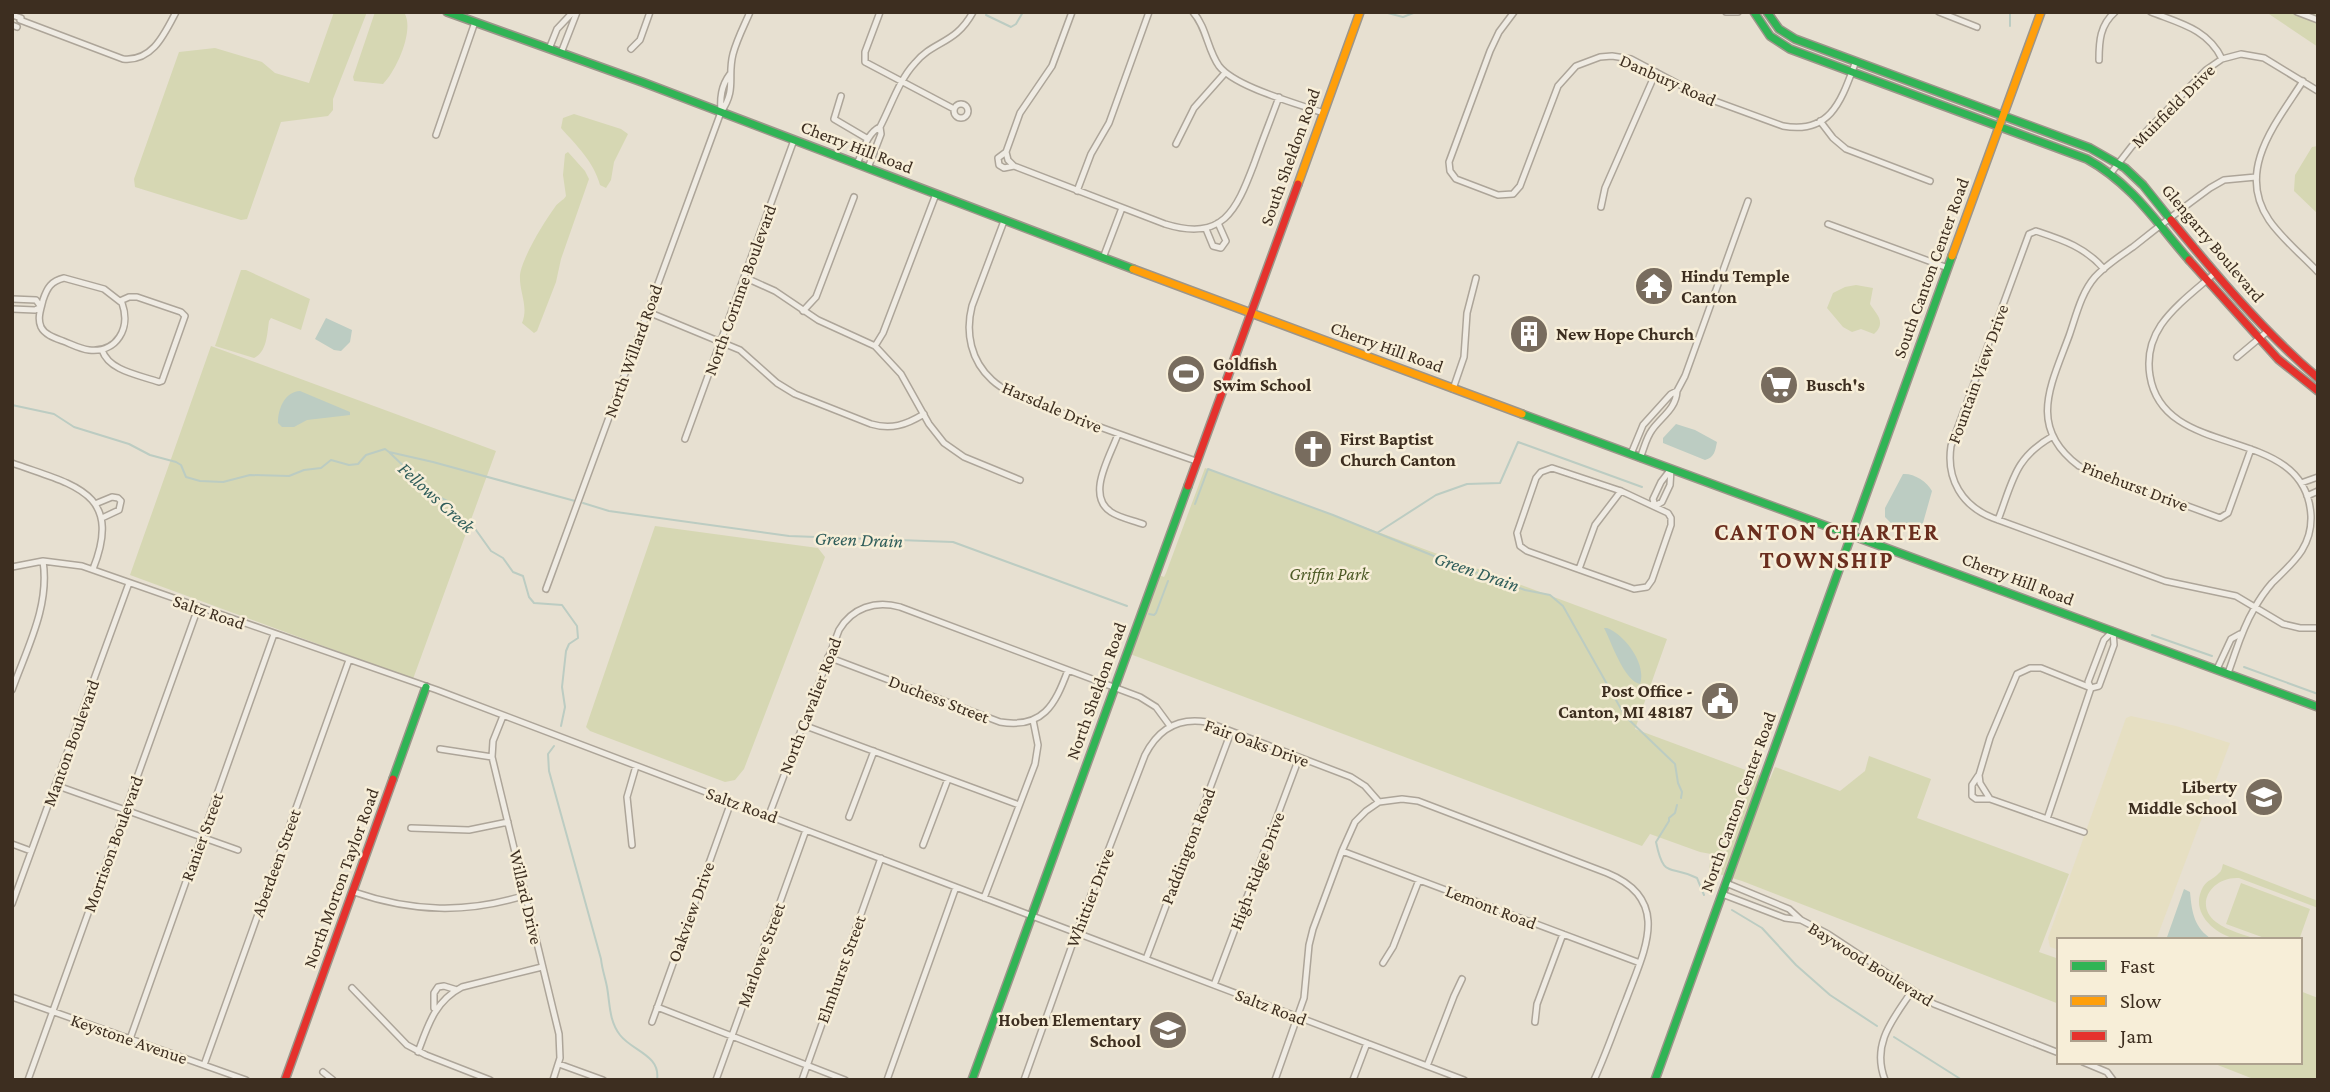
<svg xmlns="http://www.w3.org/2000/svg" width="2330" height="1092" font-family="'Crimson Pro',serif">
<rect width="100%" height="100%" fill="#e7e0d1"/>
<path fill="#e6dfc2" d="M2131,716L2176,726L2230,743L2156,940H2059V950L2050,947L2048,938L2126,718Z"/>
<path fill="#d6d7b3" d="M334,12H367L333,99V110L328,116L281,122L247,219L241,220L135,187L134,179L179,52L215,48L262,62L275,73L309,83Z
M375,12L405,14C414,32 396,71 383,84L354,81L353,77Z
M2266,12H2318V47Z
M574,114L621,129L628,134L614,162L611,180L606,188L600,185C594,162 576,145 561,128L563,118Z
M2318,146V214L2294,191L2295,175L2312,147Z
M568,152L585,171L589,179L561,259L556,282L537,331L534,333L522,323C529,306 519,293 520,275C522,258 544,222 555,207C558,202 563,201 566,196L563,175L565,154Z
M241,270H246L310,299L301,330L271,318L269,321C267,334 267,352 254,358L215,346Z
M1856,285L1873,288L1870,304C1876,314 1887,322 1874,334L1861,329L1852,332L1843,327L1827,308L1833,293L1845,287Z
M211,346L496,451L413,679L130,575Z
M1205,468L1667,639L1635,729L1770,779L1775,767L1840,791L1865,771L1869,756L1931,779L1917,818L2069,874L2039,952L2059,959V1004L1742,881L1709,871L1711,854L1700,852L1650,834L1642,846L1130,654L1159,575L1164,577L1166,573Z
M655,526L818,548L825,557L744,769L735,780L725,782L590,731L586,727Z
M2223,864L2318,901V908L2239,878C2213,876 2193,904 2216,922C2228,931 2245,935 2259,940C2251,940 2243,941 2236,939C2214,934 2189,912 2203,887C2207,880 2214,879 2219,873C2222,871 2222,867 2223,864Z
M2241,883L2310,909L2299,940H2270L2226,924Z
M2300,991L2318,998V1080H2256L2210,1062H2300Z"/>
<path fill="#bcccc2" d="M326,318L352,330L350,342L341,351L334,350L315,339Z
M300,391L350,412V415L307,420L294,427H282L278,423C278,408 285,392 300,391Z
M1676,424L1695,430L1717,442C1715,451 1715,457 1705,460L1663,443V438Z
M1903,474C1913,473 1927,481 1932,491L1921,530L1891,523L1885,517V508Z
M1607,628C1625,635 1647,664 1640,684C1624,681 1611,641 1604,628Z
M2184,889L2190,892C2192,913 2194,928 2213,940H2166Z"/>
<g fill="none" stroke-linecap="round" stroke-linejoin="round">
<path stroke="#bcccc2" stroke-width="2" d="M1384,12L1403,17L1416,12
M2010,12V26
M986,15L1011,27L1016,24L1023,12
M12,405L54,414L74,427L129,444L150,455L176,462L181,465L186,477L200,481L223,482L250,475L289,476L304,470L321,468L331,460L349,465L358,464L366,455L385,449L389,452L433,462L575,501
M389,452L416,478L424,489L447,501L458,516L471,523L491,551L503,558L513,572L523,576L529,597L534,603L562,605L577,626L578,638L569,644L566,651L562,687L565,707L561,726
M583,503L609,511L789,536L953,542L1127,606
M1195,504L1208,469L1333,515L1456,565L1525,590L1550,595L1563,606L1625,716L1675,764L1678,783L1682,792L1681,798
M1377,533L1436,495L1467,484L1500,483L1518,442L1642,487
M1149,614L1154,615L1156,613L1168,581
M2152,635L2212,656
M2244,667L2318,694
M554,746L548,754L549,771L601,959C602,969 605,977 607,987C610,1004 609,1021 620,1035C632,1051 661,1055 657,1080
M1677,805L1675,813L1669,818V821L1656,842C1664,880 1669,864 1697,878L1704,895
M1732,910L1762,928L1796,965L1830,995L1877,1026
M1894,1037L1962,1080"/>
<defs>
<path id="street" d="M880,12L865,52V62L954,109
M1072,12L1052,66L1020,113L1006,152L1008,160L1014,166L1165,224C1223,242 1236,211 1254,164C1262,141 1271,119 1279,97
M1193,12C1207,28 1207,49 1219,66C1235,87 1296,103 1323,113
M1514,12L1499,32L1490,51L1449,162L1450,171L1456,179L1498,195L1513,194L1520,186L1558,86L1576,66L1600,57L1612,56L1631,59L1701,96L1783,126C1832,135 1842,98 1856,61
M1726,12H1738
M1939,12L1977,27
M2151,12C2179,23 2208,29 2222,59
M2297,12L2318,20
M12,15L21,18
M20,20L123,59C152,62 164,35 176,12
M12,25L17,27
M549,49L557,29L573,12
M631,49L640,40L650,12
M561,53L577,12
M2099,60C2099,41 2100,25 2115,12
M2303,81C2277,122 2235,170 2269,220C2282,239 2302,255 2318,272
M841,96L834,119L868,139
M954 111a7 7 0 1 1 14 0a7 7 0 1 1-14 0Z
M721,112C720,98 721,86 730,74
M1820,121L1833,138L1846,149L1930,181
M436,135L475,22
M1176,144L1194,108L1225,73
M1006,152L998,158L999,165L1004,168L1014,166
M857,164C863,151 867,133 880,127
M868,168L881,134L880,127C891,106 899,80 915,63C934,40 955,45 973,12
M2111,173L2132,146L2206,70L2222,59L2241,54L2264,58L2318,91
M1077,191L1091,154L1109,123L1149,12
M1601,207L1605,188L1656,72
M1004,221L972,306C965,333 971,361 992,380C1007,394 1030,400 1049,408C1098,427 1147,444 1196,461
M1828,224L1948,268
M1206,229L1213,246L1221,248L1226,241L1218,223
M1103,258L1122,208
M2104,269C2085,247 2063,240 2036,231L2029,234L1951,446C1946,479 1962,506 1993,518L2165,581L2236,596L2283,624L2300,628H2318
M2215,273C2197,289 2175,305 2161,325C2151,340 2147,358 2150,376C2164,463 2306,422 2311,516C2312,548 2292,563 2272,583C2265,591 2259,600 2254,609C2241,631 2237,649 2228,673
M744,277L775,291L818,320L875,346L901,374L929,424L944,443L964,457L1020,480
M64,278L104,289L122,303C131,328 117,353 89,350C80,349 71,344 63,341C55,338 45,335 41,327C37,318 41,309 43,300C47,288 51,281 64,278Z
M12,299L36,300L41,307L35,310L12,309
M803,311L816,297L854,197
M648,312L740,350L777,383L795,394L871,424C891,430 906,425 924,414
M875,346L883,333L936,194
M102,350C109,371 139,375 159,382L162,381L185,316L181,312L137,297H129L120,301
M2237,357L2268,331
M1453,389L1464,357L1467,313L1476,278
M1677,391L1685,376L1748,201
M1118,434C1111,455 1085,495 1111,512C1120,518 1132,520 1143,524
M685,439L794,140
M2251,449L2228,513L2220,518L2079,466C2027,427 2051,385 2069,336C2076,316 2081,293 2095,277C2106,265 2120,256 2133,247C2158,227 2184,207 2210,188L2224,180L2256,177
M1631,454L1643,425L1671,394L1677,391C1676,409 1661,417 1652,430C1646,438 1644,449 1640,458
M12,463C72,485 124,491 93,569
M1552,468L1621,491L1668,513L1671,518V525L1652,580L1647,587L1634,589L1527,551L1520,546L1517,533L1536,478L1541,472Z
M1671,469L1670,485L1662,502L1655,506L1653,499L1661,482Z
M2301,483L2318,477
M2307,496L2318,491
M95,504L112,497L118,498L121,501L119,510L102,518
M1998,520C2013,481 2014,458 2053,436
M12,567L43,561L82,566L437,690L1464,1080
M1579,569L1595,525L1621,491
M546,589L721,112C737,89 727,77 733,54C737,39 744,26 750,12
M828,657L1000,722C1043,729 1055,705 1068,670
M2217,669L2231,639L2240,634
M12,690C27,648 50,606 43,561
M503,716L493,741L492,757L559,1034L560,1058L553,1080
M803,725L1019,805
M440,749L492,757
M1978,776L1972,785V796L1976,799H1990
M55,785L238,850
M769,815L839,630C852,608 875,600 900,607L1140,697L1156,707L1170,726
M849,817L874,751
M2047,819L2091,688L2088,682L2104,640L2113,631L2114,645L2099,686L2091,688
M411,828L469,830L508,822
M2084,832L1990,799L1980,783L1979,775L1990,738L2017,674L2030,668H2041L2091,688
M12,844L31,851
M632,845L627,797L636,766
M923,845L948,779
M1342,851L1640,963
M1726,883L1789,909L1801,920L1828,934L1934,1004L2059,1053
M354,892C412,912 467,914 526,895
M1722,894L1785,918L1801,920
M984,898L1035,764L1038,745L1033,720
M12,904L129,583
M1146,959L1231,732
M1383,963L1393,947L1419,880
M1214,985L1299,758
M352,988L407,1045L426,1055L490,1080
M12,997L246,1080
M657,1007L845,1080
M434,1008V993L438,987L444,986L457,990
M652,1022L731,802
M1535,1022L1537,1004L1563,934
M130,1039L274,634
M418,1052C428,1025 435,1001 462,987L542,967
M2083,1062L2107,1072L2113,1080
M559,1064L603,1080
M204,1065L349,660
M1427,1066L1454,996L1462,979
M323,1072L333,1080
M28,1080L198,608
M716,1080L806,830
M802,1080L881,858
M887,1080L956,887
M1024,1080L1076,934L1145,755C1158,729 1178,717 1207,722L1351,777L1365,786L1379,802L1402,799L1418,801L1607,873C1673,900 1644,951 1626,1000C1615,1027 1606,1054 1594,1080
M1275,1080L1304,998L1309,945L1313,929L1342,851L1355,822L1366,811L1379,802
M1353,1080L1367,1043
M1885,1080C1871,1044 1893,1019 1912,991"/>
<path id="fast" d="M447,12L642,82L1133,269
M1754,12L1770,36L1790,49L2087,159C2131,183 2157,223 2189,260
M1767,12L1779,29L1795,39L2090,148L2125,168L2143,185L2171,220
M1522,414L2318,707
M393,779L426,687
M972,1080L1188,486
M1655,1080L1952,256"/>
<path id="slow" d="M1298,184L1360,12
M1952,256L2041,12
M1133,269L1522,414"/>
<path id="jam" d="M2171,220C2217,276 2263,331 2318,378
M2189,260L2278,359L2318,391
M1188,486L1298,184
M285,1080L393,779"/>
</defs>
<use href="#street" stroke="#ada599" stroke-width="8"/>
<use href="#fast" stroke="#9c958a" stroke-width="10"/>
<use href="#slow" stroke="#9c958a" stroke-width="10"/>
<use href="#jam" stroke="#9c958a" stroke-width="10"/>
<use href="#street" stroke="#efebe3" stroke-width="5"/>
<use href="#fast" stroke="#30b455" stroke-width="7"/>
<use href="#slow" stroke="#ff9f0a" stroke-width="7"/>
<use href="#jam" stroke="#e5322d" stroke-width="7"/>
</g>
<defs>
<symbol id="temple-disc" viewBox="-11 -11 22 22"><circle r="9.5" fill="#786c5e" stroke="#f7eed8"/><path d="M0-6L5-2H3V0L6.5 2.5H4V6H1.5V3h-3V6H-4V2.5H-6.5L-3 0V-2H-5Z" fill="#fff"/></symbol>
<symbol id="building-disc" viewBox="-11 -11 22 22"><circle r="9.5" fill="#786c5e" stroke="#f7eed8"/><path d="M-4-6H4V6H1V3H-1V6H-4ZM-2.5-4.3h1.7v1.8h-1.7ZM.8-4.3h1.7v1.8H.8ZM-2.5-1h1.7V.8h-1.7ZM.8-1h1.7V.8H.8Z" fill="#fff"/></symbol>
<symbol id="stadium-disc" viewBox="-11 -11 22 22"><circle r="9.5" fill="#786c5e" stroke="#f7eed8"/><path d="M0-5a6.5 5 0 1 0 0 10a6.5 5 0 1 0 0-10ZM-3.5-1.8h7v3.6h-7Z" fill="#fff"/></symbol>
<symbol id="supermarket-disc" viewBox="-11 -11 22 22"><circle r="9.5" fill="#786c5e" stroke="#f7eed8"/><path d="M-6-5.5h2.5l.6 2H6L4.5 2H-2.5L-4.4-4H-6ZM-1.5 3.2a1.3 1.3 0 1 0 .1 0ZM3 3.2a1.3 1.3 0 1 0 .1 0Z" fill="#fff"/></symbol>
<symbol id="church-disc" viewBox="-11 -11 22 22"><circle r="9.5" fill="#786c5e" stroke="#f7eed8"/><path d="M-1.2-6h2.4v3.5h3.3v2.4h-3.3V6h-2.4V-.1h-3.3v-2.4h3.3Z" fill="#fff"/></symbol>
<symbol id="civic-disc" viewBox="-11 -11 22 22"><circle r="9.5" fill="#786c5e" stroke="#f7eed8"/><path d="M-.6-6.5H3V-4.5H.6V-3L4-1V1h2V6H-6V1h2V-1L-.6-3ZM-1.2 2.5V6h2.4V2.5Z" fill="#fff"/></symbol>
<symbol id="school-disc" viewBox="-11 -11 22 22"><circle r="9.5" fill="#786c5e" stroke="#f7eed8"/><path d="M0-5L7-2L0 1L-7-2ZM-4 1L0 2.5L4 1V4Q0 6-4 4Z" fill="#fff"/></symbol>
</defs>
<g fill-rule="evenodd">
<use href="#temple-disc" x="1632" y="264" width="44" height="44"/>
<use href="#building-disc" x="1507" y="312" width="44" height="44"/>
<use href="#stadium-disc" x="1164" y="352" width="44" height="44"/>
<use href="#supermarket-disc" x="1757" y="363" width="44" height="44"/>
<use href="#church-disc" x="1291" y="427" width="44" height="44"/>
<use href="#civic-disc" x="1698" y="679" width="44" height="44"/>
<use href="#school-disc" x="2242" y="775" width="44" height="44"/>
<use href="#school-disc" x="1146" y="1008" width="44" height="44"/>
</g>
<g text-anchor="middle" stroke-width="5" stroke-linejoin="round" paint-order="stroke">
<g font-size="18" fill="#3d2e20" stroke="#f7eed8">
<text transform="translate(1668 80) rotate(24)" y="6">Danbury Road</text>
<text transform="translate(2173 106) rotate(-45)" y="6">Muirfield Drive</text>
<text transform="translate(857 147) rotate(21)" y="6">Cherry Hill Road</text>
<text transform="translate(1290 157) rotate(-70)" y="6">South Sheldon Road</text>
<text transform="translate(2213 243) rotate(50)" y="6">Glengarry Boulevard</text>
<text transform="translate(1931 268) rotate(-70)" y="6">South Canton Center Road</text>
<text transform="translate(740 290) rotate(-70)" y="6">North Corinne Boulevard</text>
<text transform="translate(1387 347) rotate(20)" y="6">Cherry Hill Road</text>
<text transform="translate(633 351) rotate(-70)" y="6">North Willard Road</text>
<text transform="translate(1978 374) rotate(-70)" y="6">Fountain View Drive</text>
<text transform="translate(1052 407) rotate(23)" y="6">Harsdale Drive</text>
<text transform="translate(2135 486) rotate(21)" y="6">Pinehurst Drive</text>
<text transform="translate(2018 579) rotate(21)" y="6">Cherry Hill Road</text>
<text transform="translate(209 612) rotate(19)" y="6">Saltz Road</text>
<text transform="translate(1096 691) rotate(-70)" y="6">North Sheldon Road</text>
<text transform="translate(939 699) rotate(21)" y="6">Duchess Street</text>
<text transform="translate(810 706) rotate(-69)" y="6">North Cavalier Road</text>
<text transform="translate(71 743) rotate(-70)" y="6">Manton Boulevard</text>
<text transform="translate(1257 743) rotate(20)" y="6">Fair Oaks Drive</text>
<text transform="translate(1738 802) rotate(-70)" y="6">North Canton Center Road</text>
<text transform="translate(742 805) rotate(20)" y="6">Saltz Road</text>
<text transform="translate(202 837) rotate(-70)" y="6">Ranier Street</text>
<text transform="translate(113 844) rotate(-70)" y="6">Morrison Boulevard</text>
<text transform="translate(1188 846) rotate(-69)" y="6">Paddington Road</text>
<text transform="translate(276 863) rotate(-70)" y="6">Aberdeen Street</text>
<text transform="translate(1257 871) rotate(-69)" y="6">High-Ridge Drive</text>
<text transform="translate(341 878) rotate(-70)" y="6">North Morton Taylor Road</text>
<text transform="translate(526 897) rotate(77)" y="6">Willard Drive</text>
<text transform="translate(1090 898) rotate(-69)" y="6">Whittier Drive</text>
<text transform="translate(1491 907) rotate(21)" y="6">Lemont Road</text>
<text transform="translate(691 912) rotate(-70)" y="6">Oakview Drive</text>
<text transform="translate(761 955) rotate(-70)" y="6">Marlowe Street</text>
<text transform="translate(1871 964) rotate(32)" y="6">Baywood Boulevard</text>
<text transform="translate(841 969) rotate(-70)" y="6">Elmhurst Street</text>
<text transform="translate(1271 1007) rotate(21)" y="6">Saltz Road</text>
<text transform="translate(129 1039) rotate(19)" y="6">Keystone Avenue</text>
</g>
<g font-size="18" font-weight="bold" fill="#3d2e20" stroke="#f7eed8" text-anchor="start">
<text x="1681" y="282">Hindu Temple<tspan x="1681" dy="21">Canton</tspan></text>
<text x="1556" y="340">New Hope Church</text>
<text x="1213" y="370">Goldfish<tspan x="1213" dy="21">Swim School</tspan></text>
<text x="1806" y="391">Busch's</text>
<text x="1340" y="445">First Baptist<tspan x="1340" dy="21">Church Canton</tspan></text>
<text x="1693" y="697" text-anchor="end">Post Office -<tspan x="1693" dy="21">Canton, MI 48187</tspan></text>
<text x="2237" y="793" text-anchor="end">Liberty<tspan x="2237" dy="21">Middle School</tspan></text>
<text x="1141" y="1026" text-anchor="end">Hoben Elementary<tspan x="1141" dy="21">School</tspan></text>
</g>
<g font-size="18" font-style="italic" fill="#4d5a26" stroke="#f7eed8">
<text x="1329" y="580">Griffin Park</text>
</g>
<g font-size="19" font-style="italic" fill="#2f5d5a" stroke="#f7eed8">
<text transform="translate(437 497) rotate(42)" y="7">Fellows Creek</text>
<text transform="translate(859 539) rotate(2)" y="7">Green Drain</text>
<text transform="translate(1477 571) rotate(19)" y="7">Green Drain</text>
</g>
<g font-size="24" font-weight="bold" letter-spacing="2" fill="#6b2e1e" stroke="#f7eed8">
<text x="1827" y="540">CANTON CHARTER<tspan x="1827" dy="28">TOWNSHIP</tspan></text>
</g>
</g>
<rect width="2330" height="1092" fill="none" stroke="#3d2e20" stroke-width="28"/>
<rect x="2057" y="938" width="245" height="126" fill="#f7eed8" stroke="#ada18e" stroke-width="2"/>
<rect x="2071" y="961" width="35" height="10" fill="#30b455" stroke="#ada18e" stroke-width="2"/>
<text x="2120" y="973" font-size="21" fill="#3d2e20">Fast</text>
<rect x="2071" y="996" width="35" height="10" fill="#ff9f0a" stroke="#ada18e" stroke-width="2"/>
<text x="2120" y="1008" font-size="21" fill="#3d2e20">Slow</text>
<rect x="2071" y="1031" width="35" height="10" fill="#e5322d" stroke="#ada18e" stroke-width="2"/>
<text x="2120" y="1043" font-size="21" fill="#3d2e20">Jam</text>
</svg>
